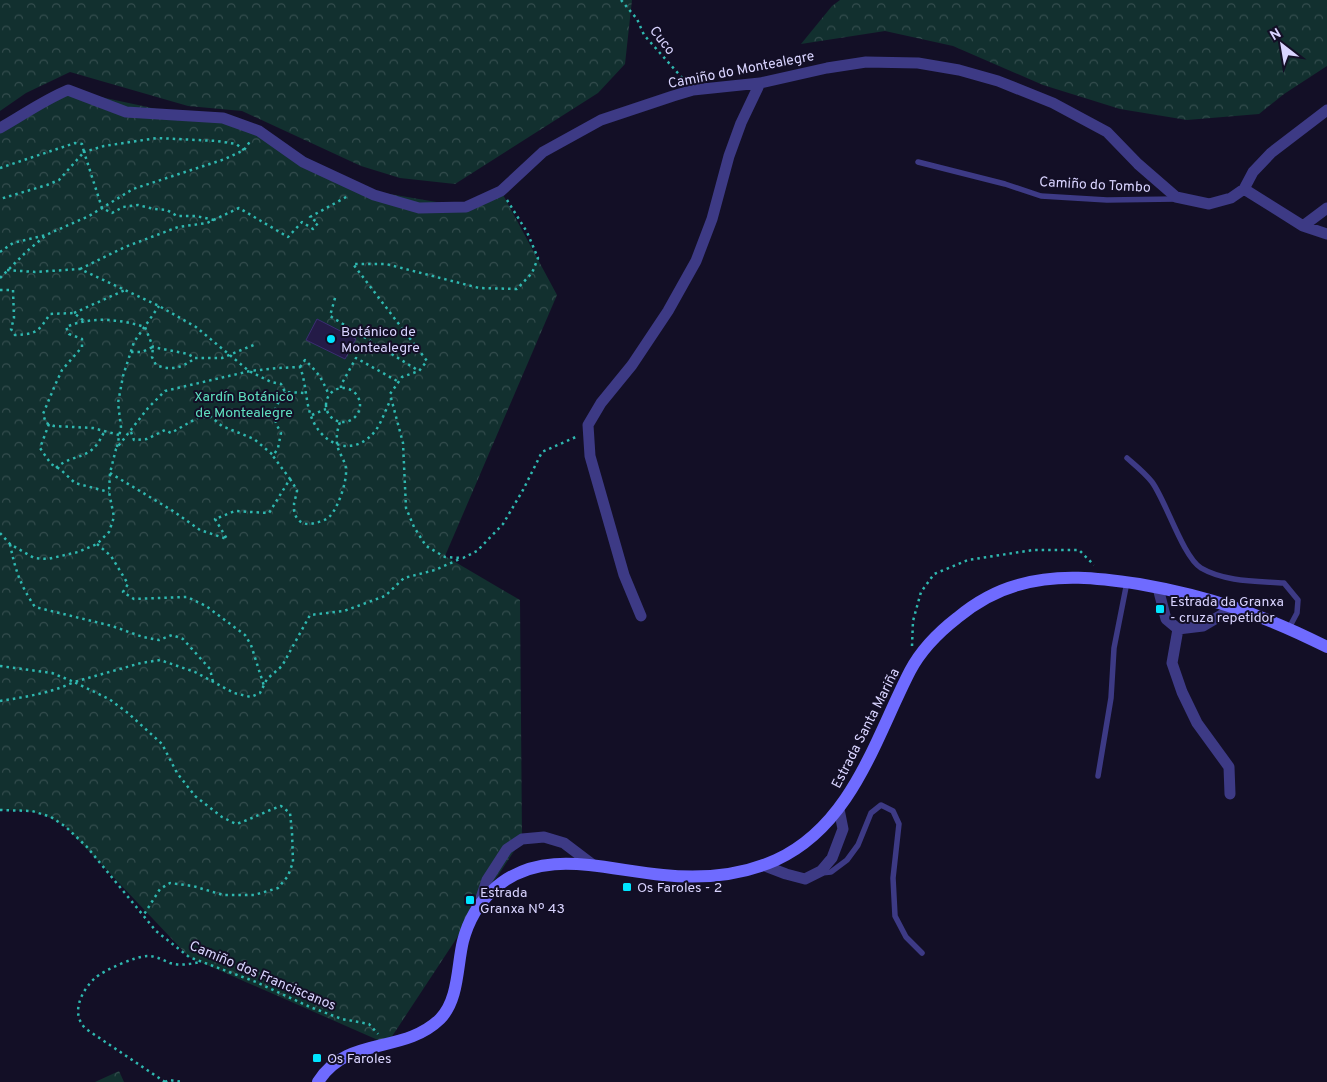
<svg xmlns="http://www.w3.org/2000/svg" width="1327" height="1082" font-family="Overpass,sans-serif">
<defs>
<pattern id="forest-crowns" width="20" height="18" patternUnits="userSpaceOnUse" patternTransform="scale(1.25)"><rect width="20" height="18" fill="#12302f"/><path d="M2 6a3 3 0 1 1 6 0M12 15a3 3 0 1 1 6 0" fill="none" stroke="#344d4e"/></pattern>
</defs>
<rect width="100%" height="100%" fill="#130f26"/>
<path fill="url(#forest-crowns)" d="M0,0H632L625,64L598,93L455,184L400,178L361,166L242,111L188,106L70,72L26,93L0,111Z
M840,0H1327V66L1284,94L1259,114L1187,120L1120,109L1043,85L953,46L885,31L801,44L832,6Z
M68,90L259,131L360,189L466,207L501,191L557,295L445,556L520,600L522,839L387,1044L189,957L66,827C40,810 30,811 0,810V128Z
M119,1071L124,1082H95Z"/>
<path fill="#241b47" stroke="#3b2d73" d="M317,319L356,339L345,359L306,340Z"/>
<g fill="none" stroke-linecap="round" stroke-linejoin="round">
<path stroke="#2fb8b0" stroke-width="2.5" stroke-dasharray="2.5 4" stroke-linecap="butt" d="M621,0L637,19L644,35L684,80
M0,168L75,143L82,144L84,152L59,180L47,185L0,199
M507,200L527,232L538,258L532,273L517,289L479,288L386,264H353L427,361L419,371L402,377L390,394L403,443L406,508L414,527L426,546L445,557L463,558L477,551L503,524L523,490L542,452L578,436
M214,220L196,216H177L167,210L154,209L138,205L123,207L112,213L102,208L84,152L104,146L157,138L217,141L236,144L244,150
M0,252L13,243L46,235L89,216L133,189L225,159L244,150L251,140
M80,269L125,247L178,227L207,223L239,208L288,237L302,222L313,229L318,223L310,217L348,196
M7,270L35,272L80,269L159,306L196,327L249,371L271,382L281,384L285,392L306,393
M0,278L26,252L45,236
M0,290H13L14,318L11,329L15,335C37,334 38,332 50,314L74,313L84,321
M335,298L330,316L419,371
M74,313L125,290
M131,352H142L153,347L152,357L156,365C171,371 182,368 195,358
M300,367L305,360C319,374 321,377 329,395
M341,388V385L356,358L399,382
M326 405a17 17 0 1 1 34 0a17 17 0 1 1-34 0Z
M312,415L326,409
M49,424L40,448L51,464L60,469L75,483L109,492
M131,432L134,440L147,439L165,430L171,433L199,417H211L222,426L254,439L273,455
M119,435L93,428L54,426L46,423L43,414L56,383L62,370L82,347V339L69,334L66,327C92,316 119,319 145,327L153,347L188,354L195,358H222L256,344
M117,447L121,427L118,403L123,376L134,342L159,306
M56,468C76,451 90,463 104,432
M110,473L173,511L200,530L227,539L215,519L235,511L269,513L290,479L273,456L278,448L281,433C270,414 274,409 285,392
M290,479L297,490C297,495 294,500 294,505C293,519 302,527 315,523C320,522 326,520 329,517C338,509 347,481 346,470C346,464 343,460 341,455C335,445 336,433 340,422
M0,533L10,544L34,558L48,559L78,552L97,544L109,532L114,517L109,492L110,473L116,449L148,408L165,391L250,371L278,368L300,367C307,385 305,406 314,423C328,449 357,455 376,430C382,421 386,409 391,399
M10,544C15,569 20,585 35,607L112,626L143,637L159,640L172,635L183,639L210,669L213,682
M97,544L111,556L128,584L123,592L134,599L187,597L206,606L245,635L251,645L264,686
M912,646L913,621L921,592L934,574L968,560L1033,550H1079L1094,565
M0,666L52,673L74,682L141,663L160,660L195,672L234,693L251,697L260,693L267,679L282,666L310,615L344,611L385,596L404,578L435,570L462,558
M0,701C25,697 51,693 74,682L109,699L128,713L162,744L177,773L195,796L222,817L236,824C252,819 266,811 281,806L290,813L292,832L293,862L288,876L278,888L254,895H223L193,886L170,883L160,889L143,916
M0,810L32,811L51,817L66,827L87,847L156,931L189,957L256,982L310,1007L342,1019L369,1024L378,1034
M165,1082L86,1029C70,1014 81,991 95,978C104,970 136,956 148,956C156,956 163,960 170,963C180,966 190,964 200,962
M165,1082L169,1080L183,1082"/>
<path stroke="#3d3a85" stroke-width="5.5" d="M918,162L1005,184L1041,196L1107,200L1176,199
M1127,458C1135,465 1145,473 1152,482C1166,501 1183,557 1201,568C1225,582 1257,581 1284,583L1298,600L1297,613L1289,628
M1098,776L1111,698L1114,648L1127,582
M821,873L831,872L847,860L858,845L871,813L881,805L893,811L899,824L893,878L895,916L906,937L922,953"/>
<path stroke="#3d3a85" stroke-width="11" d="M0,128C23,115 44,100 68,90L126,112L223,118L259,131L303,162L374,195L419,208L466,207L501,191L543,152L601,120L673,96L693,90L760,83L827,68L866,62L918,63L959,70L998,81L1053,103L1107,132L1138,164L1176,197L1209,204L1231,198L1244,189L1253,172L1271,153L1327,110
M1244,189L1303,226L1327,234
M1303,226L1327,208
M1158,588L1166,619L1178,629L1203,626L1235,607
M641,616L624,575L590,456L588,425L601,403L632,365L668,311L696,261L712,219L729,156L741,123L760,83
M1178,629L1172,663L1182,692L1197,723L1229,767L1230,794
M762,865L786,874L805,879L821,871L832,858L843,829L839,809
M479,904L487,880L507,849L522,839L544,837L564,843L593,865"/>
<path stroke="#6f6bff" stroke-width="12" d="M318,1082C347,1035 403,1055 440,1019C459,1000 457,965 463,941C468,922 478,904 492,891C539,845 605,870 663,875C702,879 740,876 776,860C852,825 875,739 910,671C921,650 939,632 957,618C975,603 996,591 1018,585C1058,573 1099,578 1139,584C1208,596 1264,615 1327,647"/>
</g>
<g fill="#00e5ff" stroke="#130f26" stroke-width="2">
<circle cx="331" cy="339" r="5"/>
<rect x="1155" y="604" width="10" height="10" rx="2.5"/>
<rect x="622" y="882" width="10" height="10" rx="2.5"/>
<rect x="465" y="895" width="10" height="10" rx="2.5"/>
<rect x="312" y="1053" width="10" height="10" rx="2.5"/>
</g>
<g text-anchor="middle" stroke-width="4" stroke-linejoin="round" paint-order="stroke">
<g font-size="14" fill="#d9d4ff" stroke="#130f26">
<text transform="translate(663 40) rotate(52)" y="5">Cuco</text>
<text transform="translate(741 69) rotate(-11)" y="5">Camiño do Montealegre</text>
<text transform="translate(1095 184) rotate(3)" y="5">Camiño do Tombo</text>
<text transform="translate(865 728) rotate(-63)" y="5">Estrada Santa Mariña</text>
<text transform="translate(263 975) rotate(23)" y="5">Camiño dos Franciscanos</text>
</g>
<g font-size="14" fill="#d9d4ff" stroke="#130f26" text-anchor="start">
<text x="341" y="336">Botánico de<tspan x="341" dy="16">Montealegre</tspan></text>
<text x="1170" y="606">Estrada da Granxa<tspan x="1170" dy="16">- cruza repetidor</tspan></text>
<text x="637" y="892">Os Faroles - 2</text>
<text x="480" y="897">Estrada<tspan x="480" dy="16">Granxa Nº 43</tspan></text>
<text x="327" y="1063">Os Faroles</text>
</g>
<g font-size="14" fill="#5fe0c0" stroke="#130f26">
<text x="244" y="401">Xardín Botánico<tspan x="244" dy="16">de Montealegre</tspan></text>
</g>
</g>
<g transform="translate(1282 45) rotate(329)" stroke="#130f26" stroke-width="4" paint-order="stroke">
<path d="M0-4L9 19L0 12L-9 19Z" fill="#d9d4ff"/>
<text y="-8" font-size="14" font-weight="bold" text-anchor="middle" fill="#d9d4ff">N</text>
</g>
</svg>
